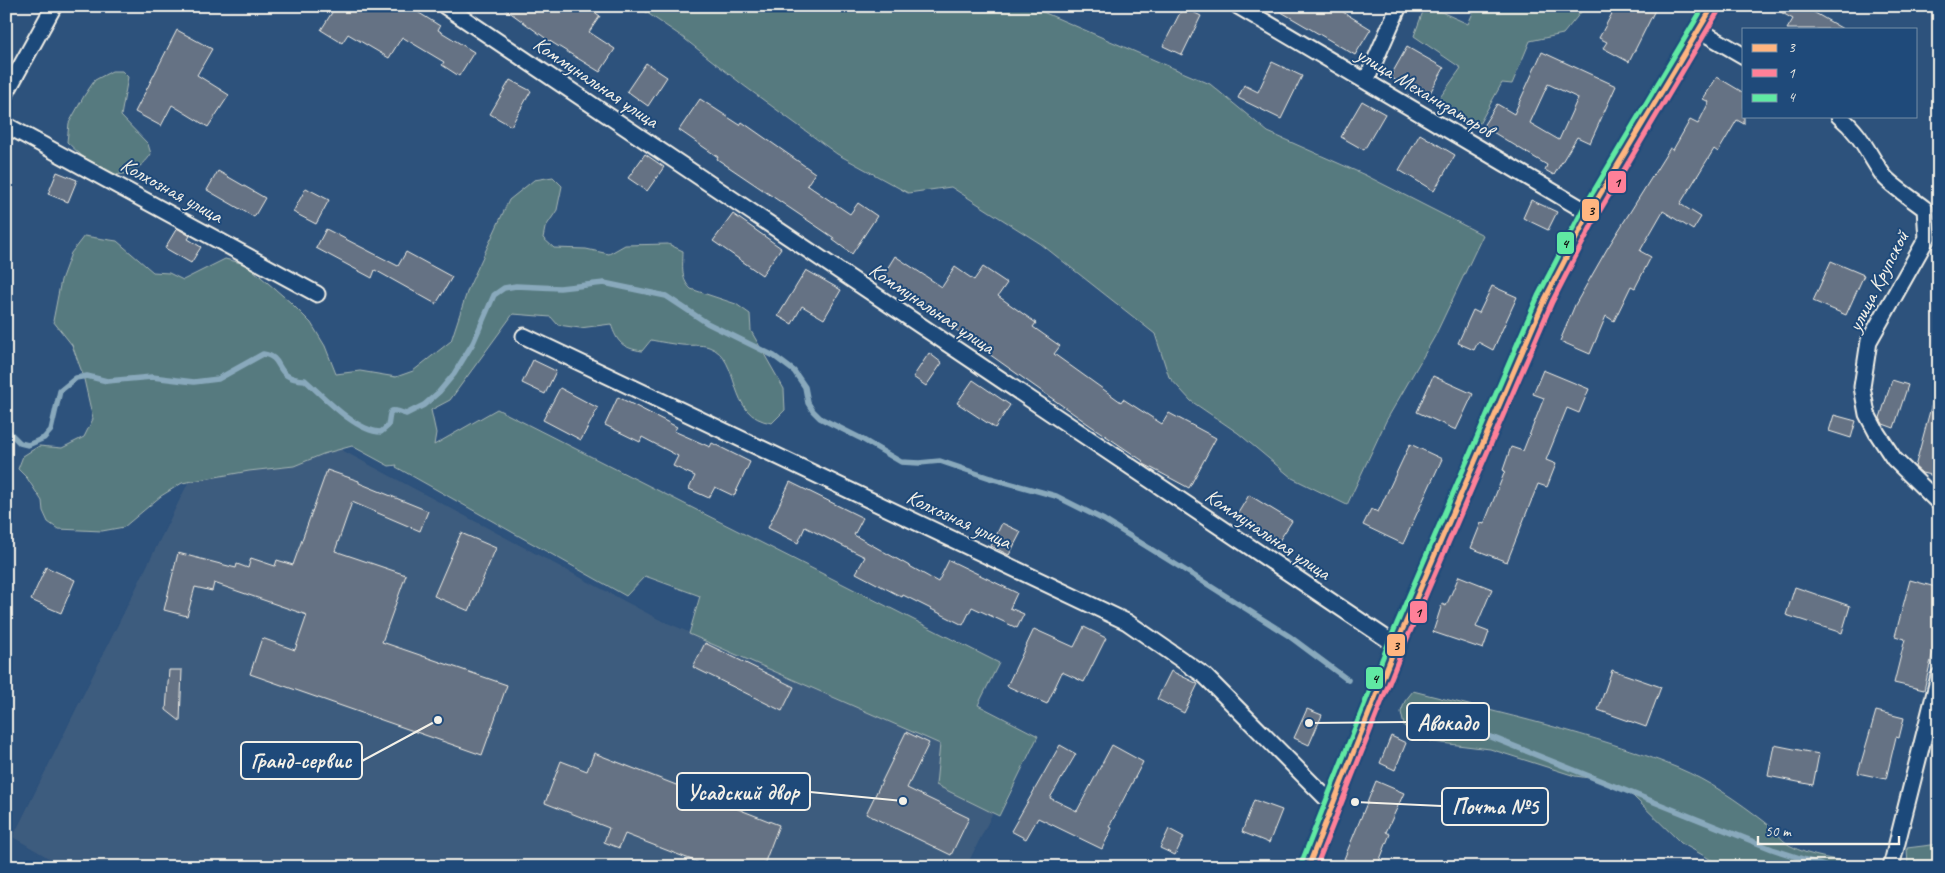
<svg xmlns="http://www.w3.org/2000/svg" width="1945" height="873" font-family="Caveat,sans-serif">
<rect width="100%" height="100%" fill="#2d527c"/>
<filter id="ink" filterUnits="userSpaceOnUse"><feTurbulence type="fractalNoise" baseFrequency=".02" numOctaves="2"/><feDisplacementMap in="SourceGraphic" scale="10" xChannelSelector="R" yChannelSelector="G"/><feConvolveMatrix kernelMatrix="1 2 1 2 8 2 1 2 1" color-interpolation-filters="sRGB"/></filter>
<g filter="url(#ink)">
<path fill="#3e5c7e" d="M233,392L658,619L1014,770L966,867H64L13,837Z"/>
<path fill="#577a7f" stroke="#a6b6b4" d="M637,6H1029L1210,84L1268,132L1365,175L1483,235L1435,336L1386,421L1347,505L1292,478L1238,433L1191,401L1169,377L1155,334L1041,244L951,187L908,193L837,154L743,85L681,36Z
M1425,6H1428L1468,24L1476,6H1586L1563,34L1530,41L1512,84L1502,83L1478,126L1436,103L1461,68L1414,36Z
M112,71H122L128,77L121,116L148,144L151,154C146,162 142,165 134,170C111,185 84,158 67,142L69,123L84,96L95,80Z
M553,177L562,186L557,210L545,228L543,238L554,248L586,249L609,254L625,245L668,244L683,251C683,265 680,279 691,289L736,304L750,314L751,331L784,389L785,410L772,423C725,417 743,359 709,347C701,344 690,346 682,345C672,344 661,342 651,340L642,351C623,348 617,343 611,324L580,328L558,325L551,317L513,314L450,400L431,410L436,433L434,445L497,409L999,663L978,705L1038,736L999,816L936,785L940,744L689,634L700,596L645,576L626,596L396,467L397,465L389,466L352,446L323,454L294,466L249,471L182,483L161,496L124,527L102,531L58,529L48,522L43,511L42,501L27,478L18,469L23,456L39,446L62,448L84,437L93,419L83,375L72,345L53,321L61,280L71,253L84,236L117,241L153,272L169,273L183,280L225,259L246,264L290,302L311,323L325,346L336,374L360,371L396,377L413,371L451,341L468,289L509,200L534,180Z
M1413,691C1502,714 1593,733 1678,768C1709,781 1738,801 1765,822C1774,828 1780,839 1789,845C1811,858 1837,858 1861,867H1724L1681,843L1633,796L1604,780L1575,776L1490,749L1433,742L1411,733L1404,726L1401,712L1405,701Z
M1939,844V867H1908L1907,848Z"/>
<g fill="none" stroke-linecap="round" stroke-linejoin="round">
<path stroke="#89a9bc" stroke-width="5.5" d="M6,429L20,443L28,445L44,438L51,430L60,391L76,378L87,376L107,381L152,377L194,382L218,379L263,354C286,357 272,379 305,380C324,397 355,431 381,432L388,426C391,411 387,407 406,414L424,405L439,392L454,374L473,343L494,295L504,288L516,286L560,288L604,283L666,296L707,323L774,356L794,371L805,387L808,403L813,411L820,418L860,438L901,462L919,463L940,461L990,478L1056,496L1104,520L1196,577L1289,636L1348,680
M1416,707L1772,849L1828,867"/>
</g>
<path fill="#657284" stroke="#f4f1e8" fill-rule="evenodd" d="M336,6H408L440,26L438,30L474,52L459,76L442,65L444,62L402,37L389,58L348,34L342,43L321,30Z
M501,6H586L600,16L589,32L615,49L600,72L548,40Z
M1271,6H1346L1343,12L1371,29L1355,55Z
M1616,6H1657L1629,62L1603,48L1607,42L1599,38Z
M1770,6H1803L1843,29H1787L1793,19Z
M1183,7L1201,16L1182,55L1163,46Z
M177,30L212,49L197,75L229,95L208,127L172,105L161,126L135,112Z
M1407,47L1444,68L1427,98L1390,77Z
M1542,52L1616,86L1590,143L1577,137L1554,175L1545,170L1547,165L1483,126L1497,104L1514,114ZM1548,84L1578,98L1559,140L1530,123Z
M1272,62L1302,76L1281,119L1238,98L1244,85L1258,92Z
M646,63L667,77L648,106L627,91Z
M1717,77L1744,93V124L1737,120L1718,152L1714,149L1680,204L1701,217L1693,230L1663,211L1640,251L1651,257L1635,288L1631,286L1614,321L1606,316L1590,354L1560,341L1575,305L1607,249L1670,148L1673,150L1690,120L1698,124L1709,102L1703,99Z
M510,80L531,91L511,126L490,114Z
M700,99L740,125L742,122L815,173L807,185L850,214L858,203L877,216L852,254L833,240L834,238L717,159L718,157L679,130Z
M1362,101L1385,114L1364,150L1341,137Z
M1420,134L1455,155L1434,191L1399,170Z
M645,154L664,167L647,191L628,178Z
M218,171L265,198L254,217L207,190Z
M57,172L77,180L68,202L48,194Z
M306,188L329,200L316,224L293,212Z
M1531,200L1557,212L1548,230L1523,218Z
M733,214L781,248L762,275L713,241Z
M177,228L190,236L188,239L201,247L191,263L165,248Z
M326,229L398,266L406,252L452,277L436,304L375,270L372,278L316,248Z
M895,256L942,287L955,267L974,280L983,267L1007,283L998,296L1036,323L1033,327L1060,346L1054,354L1121,402L1123,399L1162,424L1169,413L1216,438L1189,488L1142,463L1143,461L1091,426L989,354L990,353L946,323V321L928,307L882,277Z
M1831,261L1864,275L1846,315L1813,301Z
M806,270L841,290L824,319L802,306L792,324L778,316Z
M1492,286L1517,297L1493,350L1478,342L1474,350L1458,343L1473,310L1479,313Z
M929,353L942,363L926,386L913,377Z
M533,360L556,371L545,394L522,383Z
M1543,370L1589,389L1579,413L1567,408L1546,460L1556,464L1547,487L1538,484L1507,562L1471,548L1481,523L1484,524L1505,471L1503,470L1511,447L1523,451L1544,398L1533,394Z
M1433,376L1473,394L1456,430L1417,412Z
M973,380L1010,405L995,428L957,403Z
M1892,380L1908,385L1894,428L1883,424L1880,418Z
M560,388L598,408L581,440L543,420Z
M1934,396L1939,397V477L1922,473L1915,467Z
M618,397L677,427L674,431L710,447L712,443L750,462L734,496L715,487L709,498L689,489L695,476L673,466L678,456L642,437L640,442L605,425Z
M1834,415L1856,421L1851,438L1829,431Z
M1410,444L1442,459L1403,544L1363,525L1371,509L1378,512Z
M327,470L359,481V483L428,511L420,531L352,502L335,551L406,575L382,642L507,685L482,755L250,674L262,638L295,650L307,615L214,583L212,591L195,587L187,616L164,610L178,553L236,568L237,564L248,568L251,558L275,566L277,560L293,565Z
M790,482L863,518L854,535L938,582L949,560L1017,593L1010,608L1024,614L1017,628L972,607L963,625L903,595L902,597L856,573L865,557L805,527L798,543L768,528Z
M1249,495L1292,521L1277,544L1235,518Z
M1002,523L1021,532L1009,555L991,546Z
M461,533L496,548L469,611L434,596Z
M46,567L75,580L61,613L31,600Z
M1459,576L1492,589L1476,627L1489,632L1483,649L1433,632L1442,604L1446,606Z
M1910,580L1939,588V626L1924,690L1894,683L1905,639L1895,636Z
M1795,587L1850,606L1842,633L1786,615Z
M1084,627L1106,638L1084,682L1062,672L1047,704L1007,686L1034,629L1074,647Z
M705,643L794,687L782,711L693,667Z
M169,670H182L180,721L166,710Z
M1612,670L1661,687L1646,727L1598,710Z
M1171,671L1198,684L1184,713L1157,699Z
M1307,709L1322,715L1309,745L1294,738Z
M1876,711L1904,718L1899,738L1896,737L1886,779L1858,773Z
M906,732L929,743L907,788L969,818L951,855L866,814Z
M1391,736L1406,743L1395,770L1380,763Z
M1060,745L1076,754L1050,798L1077,811L1112,745L1143,762L1109,827L1112,828L1102,849L1038,818L1026,839L1011,831Z
M1774,745L1819,754L1813,785L1768,776Z
M594,753L779,825L763,867H710L625,834L619,848L604,842L609,828L545,803L561,761L587,771Z
M1376,781L1404,793L1386,832L1390,834L1377,867H1364L1344,859Z
M1254,800L1282,810L1269,843L1242,832Z
M1169,829L1184,837L1175,855L1160,848Z"/>
<g fill="none" stroke-linecap="round" stroke-linejoin="round">
<defs>
<path id="minor" d="M445,6L1396,645
M1238,6L1589,213
M1699,30L1744,56
M1366,81L1399,6
M6,93L54,6
M1839,116C1862,135 1867,152 1883,175C1890,185 1914,200 1925,209L1927,238L1869,341L1862,387L1867,414L1877,433L1894,459L1939,503
M6,125L317,294
M524,336L1127,622L1205,676L1333,805
M1891,867L1939,676"/>
<path id="tertiary" d="M1308,867L1396,645L1545,299L1589,213L1713,6"/>
</defs>
<use href="#minor" stroke="#f4f1e8" stroke-width="19"/>
<use href="#tertiary" stroke="#f4f1e8" stroke-width="22"/>
<use href="#minor" stroke="#1f4a7a" stroke-width="15"/>
<use href="#tertiary" stroke="#1f4a7a" stroke-width="19"/>
<defs>
<path id="bus-1" d="M1308,867L1396,645L1545,299L1589,213L1713,6"/>
<path id="bus-2" d="M1316,867L1403,648L1552,302L1596,217L1719,10"/>
<path id="bus-3" d="M1301,864L1389,642L1538,296L1583,209L1704,6"/>
</defs>
<use href="#bus-1" stroke="#1f4a7a" stroke-width="9"/>
<use href="#bus-2" stroke="#1f4a7a" stroke-width="9"/>
<use href="#bus-3" stroke="#1f4a7a" stroke-width="9"/>
<use href="#bus-1" stroke="#ffb580" stroke-width="5"/>
<use href="#bus-2" stroke="#ff8098" stroke-width="5"/>
<use href="#bus-3" stroke="#60e9a3" stroke-width="5"/>
</g>
</g>
<g text-anchor="middle" stroke-width="4" stroke-linejoin="round" paint-order="stroke">
<g font-size="21" fill="#f4f1e8" stroke="#1f4a7a">
<text transform="translate(596 82) rotate(34)" y="7">Коммунальная улица</text>
<text transform="translate(1425 92) rotate(31)" y="7">улица Механизаторов</text>
<text transform="translate(172 190) rotate(29)" y="7">Колхозная улица</text>
<text transform="translate(1878 281) rotate(-63)" y="7">улица Крупской</text>
<text transform="translate(932 308) rotate(34)" y="7">Коммунальная улица</text>
<text transform="translate(959 519) rotate(25)" y="7">Колхозная улица</text>
<text transform="translate(1268 534) rotate(34)" y="7">Коммунальная улица</text>
</g>
</g>
<path fill="none" stroke="#f4f1e8" stroke-width="2" d="M1309 723L1407 722M438 720L362 761M903 801L810 792M1355 802L1442 806"/>
<g fill="#f4f1e8" stroke="#1f4a7a" stroke-width="2">
<circle cx="1309" cy="723" r="5"/>
<circle cx="438" cy="720" r="5"/>
<circle cx="903" cy="801" r="5"/>
<circle cx="1355" cy="802" r="5"/>
</g>
<g fill="#1f4a7a" stroke="#f4f1e8" stroke-width="2">
<rect x="1407" y="703" width="82" height="37" rx="5"/>
<rect x="241" y="742" width="121" height="37" rx="5"/>
<rect x="677" y="773" width="133" height="37" rx="5"/>
<rect x="1442" y="788" width="106" height="37" rx="5"/>
</g>
<g font-size="22" text-anchor="middle" font-weight="bold" fill="#f4f1e8">
<text x="1448" y="730">Авокадо</text>
<text x="301" y="768">Гранд-сервис</text>
<text x="743" y="800">Усадский двор</text>
<text x="1495" y="814">Почта №5</text>
</g>
<g stroke="#1f4a7a" stroke-width="2">
<rect x="1607" y="170" width="20" height="24" rx="5" fill="#ff8098"/>
<rect x="1581" y="198" width="19" height="24" rx="5" fill="#ffb580"/>
<rect x="1556" y="231" width="19" height="24" rx="5" fill="#60e9a3"/>
<rect x="1409" y="600" width="19" height="24" rx="5" fill="#ff8098"/>
<rect x="1386" y="633" width="20" height="24" rx="5" fill="#ffb580"/>
<rect x="1365" y="666" width="19" height="24" rx="5" fill="#60e9a3"/>
</g>
<g font-size="14" text-anchor="middle" font-weight="bold" fill="#111">
<text x="1617" y="187">1</text>
<text x="1591" y="215">3</text>
<text x="1565" y="248">4</text>
<text x="1418" y="617">1</text>
<text x="1396" y="650">3</text>
<text x="1375" y="683">4</text>
</g>
<rect width="1945" height="873" fill="none" stroke="#1f4a7a" stroke-width="25"/>
<rect x="12" y="12" width="1920" height="848" fill="none" stroke="#f4f1e8" stroke-width="2" filter="url(#ink)"/>
<rect x="1742" y="28" width="175" height="90" fill="#1f4a7a" stroke="#748da6"/>
<rect x="1752" y="44" width="25" height="8" fill="#ffb580" stroke="#748da6"/>
<text x="1788" y="52" font-size="15" fill="#f4f1e8">3</text>
<rect x="1752" y="69" width="25" height="8" fill="#ff8098" stroke="#748da6"/>
<text x="1788" y="78" font-size="15" fill="#f4f1e8">1</text>
<rect x="1752" y="94" width="25" height="8" fill="#60e9a3" stroke="#748da6"/>
<text x="1788" y="102" font-size="15" fill="#f4f1e8">4</text>
<path d="M1758 836v8h141v-8" fill="none" stroke="#f4f1e8" stroke-width="2.5"/>
<text x="1765" y="836" font-size="15" fill="#f4f1e8" stroke="#1f4a7a" stroke-width="4" paint-order="stroke">50 m</text>
</svg>
